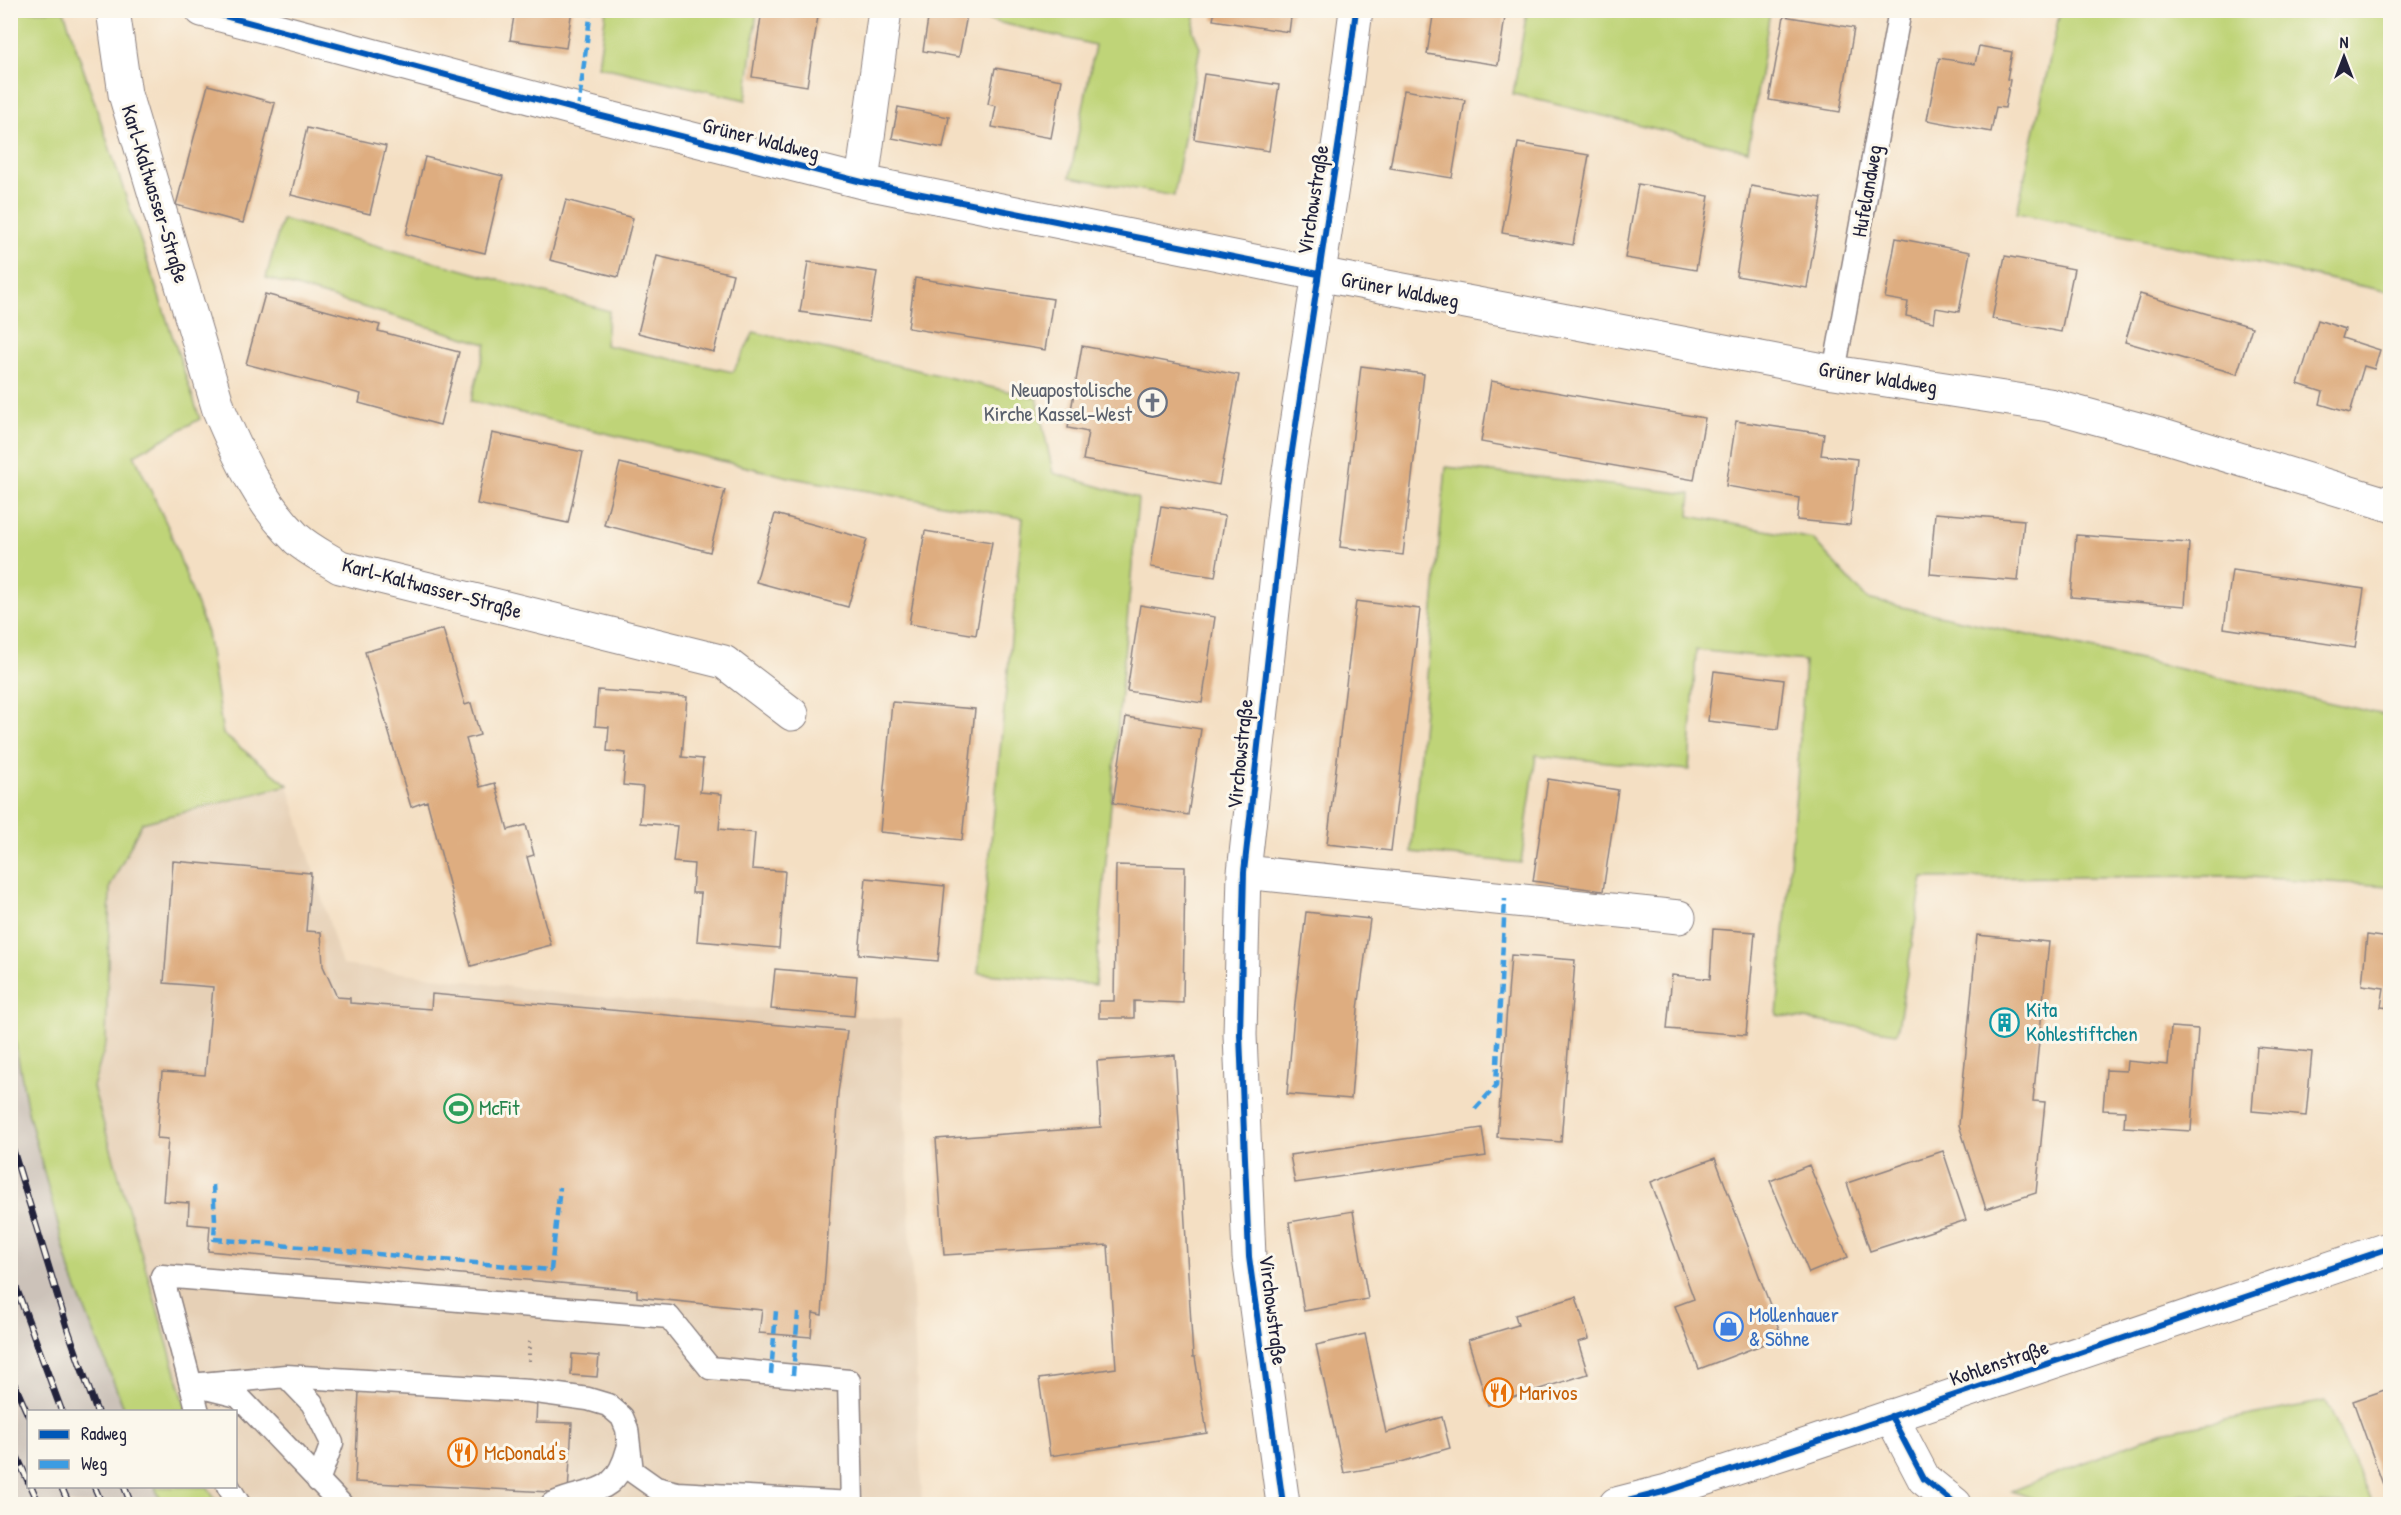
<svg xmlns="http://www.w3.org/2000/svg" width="2401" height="1515" font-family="'Patrick Hand',sans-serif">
<rect width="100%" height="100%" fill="#fbf7ec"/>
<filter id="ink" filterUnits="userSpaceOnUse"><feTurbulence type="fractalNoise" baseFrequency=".0167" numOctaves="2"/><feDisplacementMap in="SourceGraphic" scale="12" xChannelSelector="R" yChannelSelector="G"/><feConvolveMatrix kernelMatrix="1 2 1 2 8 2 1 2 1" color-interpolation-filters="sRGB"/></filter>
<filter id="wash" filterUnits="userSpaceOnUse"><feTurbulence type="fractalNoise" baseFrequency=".008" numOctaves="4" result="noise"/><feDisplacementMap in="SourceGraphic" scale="24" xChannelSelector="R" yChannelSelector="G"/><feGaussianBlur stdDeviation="1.35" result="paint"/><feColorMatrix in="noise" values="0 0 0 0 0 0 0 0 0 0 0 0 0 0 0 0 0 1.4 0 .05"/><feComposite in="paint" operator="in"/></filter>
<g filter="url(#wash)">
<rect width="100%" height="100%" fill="#f4dfc3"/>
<path fill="#e6d0b6" d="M288,785L342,965L575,995L901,1019L922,1504H217L208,1487L236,1486V1412L187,1411L93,1087L106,1043L110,887L141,823Z"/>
<path fill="#ccc2b9" d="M10,1020L28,1112L71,1274L125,1411L28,1412V1486L155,1487L162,1504H11Z"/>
<path fill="#bfd478" stroke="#707b5a" stroke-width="1.5" d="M990,10L1196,11L1193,31L1200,47L1174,196L1070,177L1095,45L988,20Z
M10,11H64L200,419L134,455L169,529L207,633L223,734L288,785L142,823L110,887L106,1043L93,1087L187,1411H125L71,1274L28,1112L11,1020Z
M606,11H757L746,100L598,66Z
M1527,11H1770L1748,151L1513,94Z
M2060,11H2390V292L2017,213Z
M282,219L609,311L605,345L733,372L754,332L1037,398L1053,473L1138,498L1095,985L978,973L1023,518L793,478L471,401L486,344L266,278Z
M1446,467L1691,494L1689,516L1813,539L1867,599L2390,716V886L2232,876L1923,878L1897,1033L1777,1015L1797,781L1805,661L1696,650L1689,770L1536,755L1521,863L1411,852Z
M2326,1401L2373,1504H2048L2012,1491L2162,1432Z
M155,1487H208L217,1504H162Z"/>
<g id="blocks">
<path fill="#dead80" d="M515,10H572L566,48L510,40Z
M762,10H819L807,86L752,77Z
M912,10H968L959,57L923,51L928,19L910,16Z
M1215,10H1292L1289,32L1213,20Z
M1434,10H1506L1498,65L1427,54Z
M1784,16L1854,28L1840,112L1769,100Z
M1979,46L2012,52L2007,79L2010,80L2005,108L1996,107L1991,132L1927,120L1939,58L1975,64Z
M995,68L1062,80L1051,138L992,127L996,106L988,104Z
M1204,74L1279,85L1269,151L1194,139Z
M208,85L275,103L243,223L176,205Z
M1404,90L1465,100L1452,178L1390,168Z
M898,107L949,117L943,148L892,138Z
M307,128L386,146L370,214L291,195Z
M1518,143L1589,155L1573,245L1502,233Z
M425,157L503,176L485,253L406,234Z
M1638,184L1709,196L1696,270L1625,258Z
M1751,186L1822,198L1807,288L1736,276Z
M566,200L633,218L618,277L550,260Z
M1896,238L1970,252L1959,312L1936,308L1934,322L1906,316L1908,302L1885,298Z
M657,256L733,274L714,352L638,333Z
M2005,256L2074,269L2061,332L1992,319Z
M808,262L877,272L869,322L800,312Z
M915,278L1053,299L1045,350L908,328Z
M265,294L380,325L378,331L459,352L440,425L359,403L361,394L246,364Z
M2140,294L2252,327L2237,374L2125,342Z
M2318,320L2345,329L2342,338L2380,350L2374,369L2364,366L2350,413L2320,404L2323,392L2298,384Z
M1082,346L1239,375L1219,485L1083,460L1088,432L1068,428Z
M1361,366L1424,374L1403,555L1340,547Z
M1491,381L1705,418L1694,480L1481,442Z
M1736,421L1824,434L1821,455L1857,459L1850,525L1797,520L1799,498L1726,486Z
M492,433L583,452L568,523L477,504Z
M620,463L725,490L710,552L604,525Z
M1161,506L1225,516L1215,577L1151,567Z
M1935,513L2024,520L2018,581L1930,574Z
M775,514L867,539L848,607L756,582Z
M925,531L992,542L976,635L909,624Z
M2076,535L2189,543L2185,606L2071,597Z
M2232,570L2364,589L2355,648L2224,628Z
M1356,601L1420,609L1391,851L1327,844Z
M1140,605L1215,617L1202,703L1127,691Z
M443,629L465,705L471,703L480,735L466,739L480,787L495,783L508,830L526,825L534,855L527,857L551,945L471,966L427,801L411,807L365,652Z
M1714,671L1784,680L1778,729L1708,721Z
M598,690L687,697L682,757L703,759L700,792L722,794L719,829L755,833L752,869L785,871L779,948L697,941L701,893H692L694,864L673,862L677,826L640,823L643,787L623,785L626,753L607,751L609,727L595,726Z
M892,702L975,709L962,840L880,832Z
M1126,717L1201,729L1188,815L1113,803Z
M1548,779L1618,790L1603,891L1533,881Z
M173,861L311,873L306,931L321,932L323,966L337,997L350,998V1003L431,1009L432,994L847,1031L838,1093L822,1315L813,1313L811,1337L759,1333L762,1310L637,1297V1290L208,1251L210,1226L188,1224L189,1203L163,1201L168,1139L157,1138L162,1072L205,1075L213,987L164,983Z
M1116,865L1185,867L1183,1003L1134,1001V1018H1099V1001H1114Z
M866,878L945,886L938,961L859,954Z
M1306,912L1370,919L1358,1009L1351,1099L1287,1094L1295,1003Z
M1713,929L1755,932L1746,1035L1667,1029L1672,975L1710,979Z
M1977,935L2049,942L2033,1101L2045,1102L2036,1193L1986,1209L1959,1125Z
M2367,935L2390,938V1008L2381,1007L2384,988L2362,985Z
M1511,955L1575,960L1561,1142L1497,1137Z
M775,969L857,976L854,1016L771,1009Z
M2171,1027L2198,1029L2191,1131L2124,1127L2125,1111L2103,1110L2106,1070L2126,1071L2127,1061L2168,1065Z
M2257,1047L2312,1052L2306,1116L2252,1111Z
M1175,1055L1193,1357H1195L1207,1433L1050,1456L1039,1379L1116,1368L1108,1245L944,1255L936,1139L1101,1127L1097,1061Z
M1482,1128L1486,1156L1295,1183L1290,1155Z
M1943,1151L1966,1220L1870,1251L1847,1183Z
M1715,1158L1782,1337L1699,1369L1675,1306L1694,1299L1651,1182Z
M1809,1165L1848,1257L1809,1273L1770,1181Z
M1353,1211L1368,1299L1304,1311L1289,1222Z
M1576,1297L1589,1339L1578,1342L1588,1374L1488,1405L1468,1340L1518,1325L1515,1315Z
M1365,1334L1386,1433L1442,1417L1450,1448L1394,1464L1344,1473L1316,1345Z
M572,1354L599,1356L597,1377L571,1375Z
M2390,1388V1504L2353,1401Z
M359,1391L537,1400L536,1422L572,1423L568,1493L355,1482Z"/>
</g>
</g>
<g filter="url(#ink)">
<use href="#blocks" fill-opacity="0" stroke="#8b807f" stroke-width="1.5"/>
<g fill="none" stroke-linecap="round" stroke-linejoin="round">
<defs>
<path id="service" d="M1834,372L1900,10
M286,1376L529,1391L588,1399L608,1405L622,1417L627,1429L632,1471L656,1488L677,1493L852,1503
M191,1385L286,1376L312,1403L332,1443L318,1481
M210,1389L238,1396L341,1504
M198,1412L162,1276L669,1317L710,1368L849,1381L852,1504
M228,1486L239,1504
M552,1504C591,1486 614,1500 628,1449"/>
<path id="minor" d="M113,10L125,94L219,410C239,457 260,503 297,539C309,550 326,558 340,567L724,662L792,714
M202,10L578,110L862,182L1318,274L1572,322L1834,372L2049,405L2160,435L2390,505
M862,182L885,10
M1244,872L1679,917
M1891,1416L1924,1479L1955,1504
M1283,1504L1249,1257L1240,1035L1244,872L1287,484L1340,134L1356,10"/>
<path id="secondary" d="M1616,1504L1667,1491L1795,1449L2390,1248"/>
</defs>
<use href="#service" stroke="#8b807f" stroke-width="25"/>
<use href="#minor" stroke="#8b807f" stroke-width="35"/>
<use href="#secondary" stroke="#8b807f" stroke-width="35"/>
<path stroke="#8b807f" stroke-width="4" stroke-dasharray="1.5 4.5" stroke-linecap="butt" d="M529,1361V1338"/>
<use href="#service" stroke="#fff" stroke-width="22"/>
<use href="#minor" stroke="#fff" stroke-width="33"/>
<use href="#secondary" stroke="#fff" stroke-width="33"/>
<defs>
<path id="rail" d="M10,1140L67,1327L97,1412
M10,1271L62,1412
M10,1374L28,1415
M10,1441L28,1481
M31,1486L39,1504
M61,1486L69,1504
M94,1486L102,1504
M124,1486L131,1504"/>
</defs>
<use href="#rail" stroke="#22223b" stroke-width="7"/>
<use href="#rail" stroke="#fbf7ec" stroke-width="4.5" stroke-dasharray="14" stroke-linecap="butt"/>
<path stroke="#3c9ce2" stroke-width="4.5" stroke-dasharray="9 4.5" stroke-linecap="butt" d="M578,110L591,10
M1475,1109L1496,1086L1505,899
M213,1185L215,1220L214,1239L551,1270L560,1187
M771,1374L776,1311
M793,1375L798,1313"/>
<defs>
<path id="cycleway" d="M202,10L578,110L862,182L1318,274
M1891,1416L1924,1479L1955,1504
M1283,1504L1249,1257L1240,1035L1244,872L1287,484L1340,134L1356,10
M1616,1504L1667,1491L1795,1449L2390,1248"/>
</defs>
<use href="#cycleway" stroke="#fbf7ec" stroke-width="10"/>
<use href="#cycleway" stroke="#0057b8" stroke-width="6"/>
</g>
</g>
<defs>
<symbol id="church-ring" viewBox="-11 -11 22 22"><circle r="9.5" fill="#fbf7ec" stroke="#6b7280" stroke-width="1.5"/><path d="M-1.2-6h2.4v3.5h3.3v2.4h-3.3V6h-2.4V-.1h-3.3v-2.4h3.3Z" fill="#6b7280"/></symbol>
<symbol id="building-ring" viewBox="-11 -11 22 22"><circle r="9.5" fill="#fbf7ec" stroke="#0f9aa8" stroke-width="1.5"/><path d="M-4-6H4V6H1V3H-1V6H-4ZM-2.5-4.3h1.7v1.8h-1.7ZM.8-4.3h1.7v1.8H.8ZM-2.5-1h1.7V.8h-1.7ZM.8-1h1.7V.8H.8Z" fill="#0f9aa8"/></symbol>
<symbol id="stadium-ring" viewBox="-11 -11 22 22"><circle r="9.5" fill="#fbf7ec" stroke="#2e9e5b" stroke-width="1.5"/><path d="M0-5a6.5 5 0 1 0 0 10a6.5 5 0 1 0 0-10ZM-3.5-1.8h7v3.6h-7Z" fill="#2e9e5b"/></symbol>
<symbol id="shop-ring" viewBox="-11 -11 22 22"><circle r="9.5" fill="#fbf7ec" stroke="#3f7fe0" stroke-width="1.5"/><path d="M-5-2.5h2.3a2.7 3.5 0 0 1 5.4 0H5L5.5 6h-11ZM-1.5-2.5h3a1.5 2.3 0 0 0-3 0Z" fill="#3f7fe0"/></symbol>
<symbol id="restaurant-ring" viewBox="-11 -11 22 22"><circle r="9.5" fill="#fbf7ec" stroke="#e8710a" stroke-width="1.5"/><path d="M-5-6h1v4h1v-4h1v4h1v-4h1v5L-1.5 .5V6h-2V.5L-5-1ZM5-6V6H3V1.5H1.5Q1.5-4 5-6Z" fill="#e8710a"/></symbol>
</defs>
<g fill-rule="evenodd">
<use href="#church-ring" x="1136" y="386" width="33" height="33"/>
<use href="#building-ring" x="1988" y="1006" width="33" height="33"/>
<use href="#stadium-ring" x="442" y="1092" width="33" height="33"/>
<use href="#shop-ring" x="1712" y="1310" width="33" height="33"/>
<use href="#restaurant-ring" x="1482" y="1376" width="33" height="33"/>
<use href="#restaurant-ring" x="446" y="1436" width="33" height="33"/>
</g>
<g text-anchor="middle" stroke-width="6" stroke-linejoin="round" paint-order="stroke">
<g font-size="21" fill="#22223b" stroke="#fbf7ec">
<text transform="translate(761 139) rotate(14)" y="7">Grüner Waldweg</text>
<text transform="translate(1867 191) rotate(-80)" y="7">Hufelandweg</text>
<text transform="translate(155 194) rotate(73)" y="7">Karl-Kaltwasser-Straße</text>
<text transform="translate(1313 200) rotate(-81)" y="7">Virchowstraße</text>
<text transform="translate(1400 290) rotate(11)" y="7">Grüner Waldweg</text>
<text transform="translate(1878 378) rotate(9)" y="7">Grüner Waldweg</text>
<text transform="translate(432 588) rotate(15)" y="7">Karl-Kaltwasser-Straße</text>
<text transform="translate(1240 754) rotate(-84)" y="7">Virchowstraße</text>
<text transform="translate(1273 1310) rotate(83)" y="7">Virchowstraße</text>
<text transform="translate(1999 1363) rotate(-19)" y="7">Kohlenstraße</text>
</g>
<g font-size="21" fill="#5b616d" stroke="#fbf7ec" text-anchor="end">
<text x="1132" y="397">Neuapostolische<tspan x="1132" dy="24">Kirche Kassel-West</tspan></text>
</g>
<g font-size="21" fill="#0d838f" stroke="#fbf7ec" text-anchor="start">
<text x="2026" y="1017">Kita<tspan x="2026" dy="24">Kohlestiftchen</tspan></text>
</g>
<g font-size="21" fill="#27864d" stroke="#fbf7ec" text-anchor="start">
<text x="479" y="1115">McFit</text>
</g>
<g font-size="21" fill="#366cbe" stroke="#fbf7ec" text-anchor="start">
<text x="1749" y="1322">Mollenhauer<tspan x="1749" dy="24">&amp; Söhne</tspan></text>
</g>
<g font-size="21" fill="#c56008" stroke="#fbf7ec" text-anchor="start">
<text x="1519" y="1400">Marivos</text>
<text x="484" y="1460">McDonald's</text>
</g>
</g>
<rect width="2401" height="1515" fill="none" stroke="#fbf7ec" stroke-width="36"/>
<rect x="27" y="1410" width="210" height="78" fill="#fbf7ec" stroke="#a4a2a5" stroke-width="1.5"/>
<rect x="39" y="1430" width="30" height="9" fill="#0057b8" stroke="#a4a2a5" stroke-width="1.5"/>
<text x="81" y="1440" font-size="18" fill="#22223b">Radweg</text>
<rect x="39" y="1460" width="30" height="9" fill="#3c9ce2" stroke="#a4a2a5" stroke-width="1.5"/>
<text x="81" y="1470" font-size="18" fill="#22223b">Weg</text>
<g transform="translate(2344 57)" stroke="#fbf7ec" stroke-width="4.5" paint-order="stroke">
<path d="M0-4.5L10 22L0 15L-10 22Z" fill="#22223b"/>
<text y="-9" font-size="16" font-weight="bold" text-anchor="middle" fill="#22223b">N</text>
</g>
</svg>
